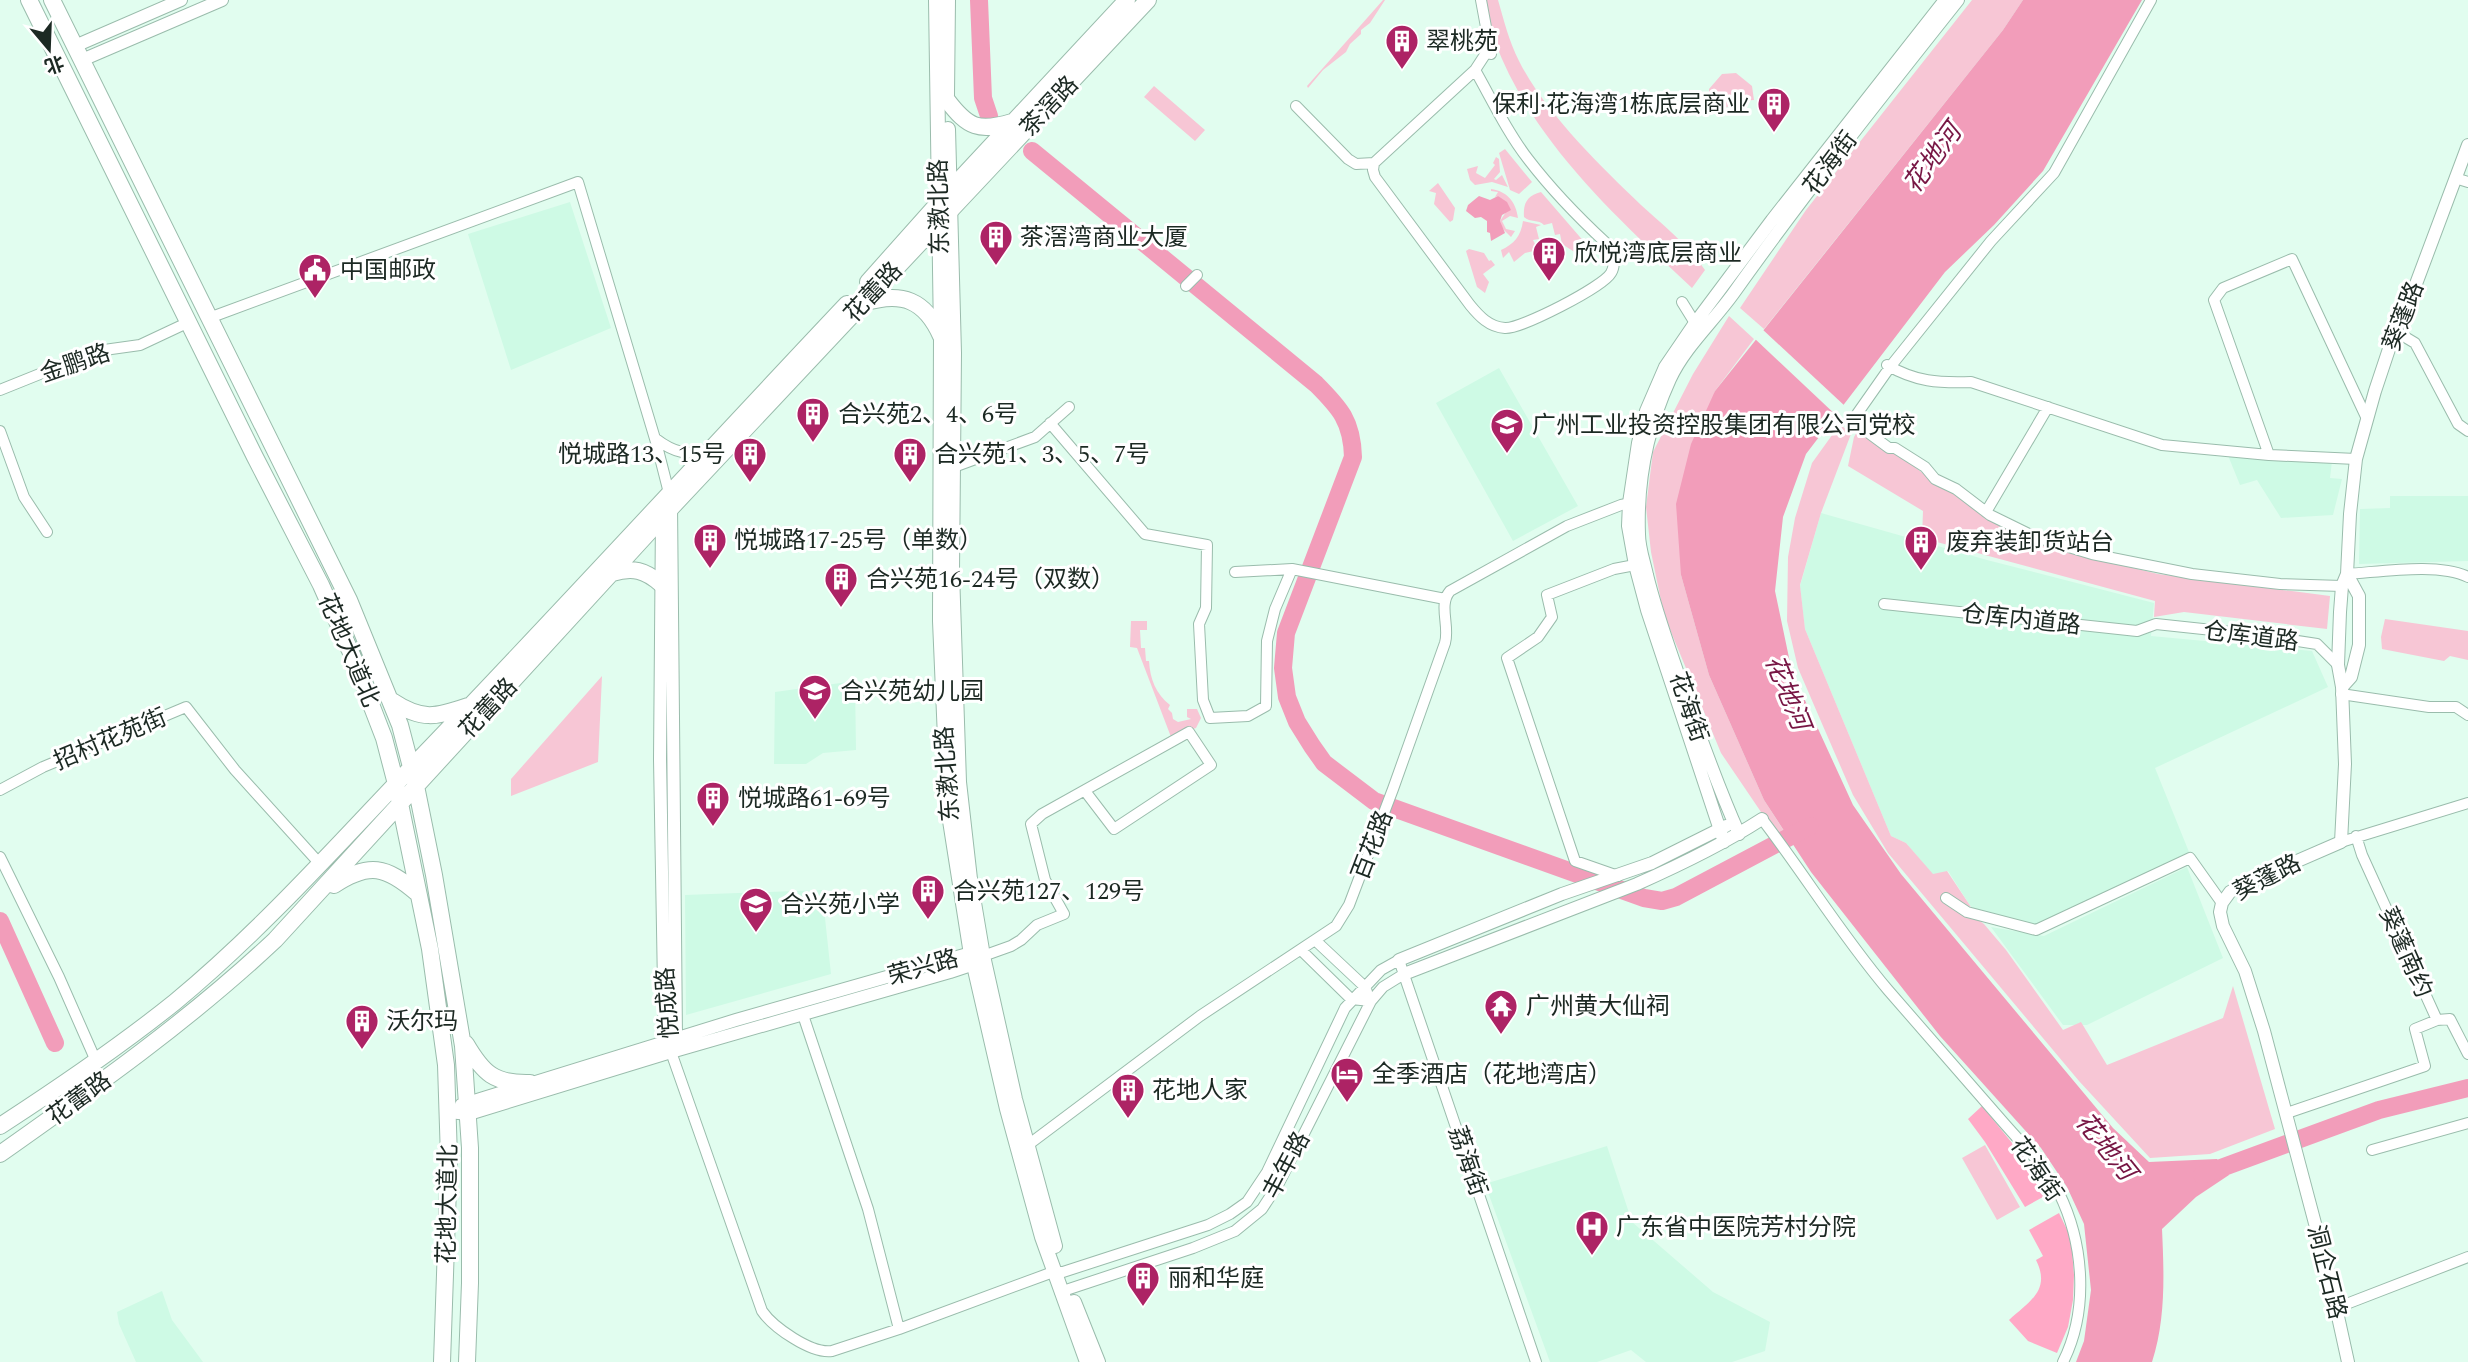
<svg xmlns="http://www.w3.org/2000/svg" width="2468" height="1362" font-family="Spectral,'Noto Sans SC',serif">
<rect width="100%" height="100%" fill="#e1fdef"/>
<path fill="#cefae5" d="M570,202L611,328L511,370L468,234Z
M1499,368L1578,506L1513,541L1436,403Z
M2227,453L2332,461L2330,478L2342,479L2333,515L2281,518L2257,480L2240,485Z
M2390,496H2468V561L2359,564L2360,509L2390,508Z
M1821,513L1987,560L2154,603L2151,636L2312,651L2328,687L2155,768L2189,852L2036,930L1971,907L1948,871L1933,875L1906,843L1891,836L1805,629L1800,586Z
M855,681L856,750L823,753L806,764H774L775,692Z
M2187,867L2223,958L2087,1025H2063L1991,927L2044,936Z
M822,890L831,974L686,1015L685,895Z
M1607,1146L1632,1222L1713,1292L1770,1322L1765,1351L1732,1362H1646L1631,1350L1597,1362H1550L1485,1184Z
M162,1291L172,1320L203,1362H136L119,1324L117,1312Z"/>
<path fill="#f7c6d5" d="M1383,0H1385L1370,23L1361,30V34L1350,44L1346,52L1323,70L1308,88L1307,86Z
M1484,0H1498C1504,21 1509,41 1519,61C1544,111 1600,166 1641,205C1664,226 1687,244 1705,270L1692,288C1615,216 1533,142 1495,42C1490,29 1487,14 1484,0Z
M1972,0H2023L2003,30L1764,329L1740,308L1806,210Z
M1736,73L1752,86L1754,100L1739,101L1711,115L1709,112V89L1722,74Z
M1154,86L1205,130L1195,141L1144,97Z
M1505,149L1532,182L1519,194L1510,190L1499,153Z
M1496,157L1499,159L1500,172L1494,179L1496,180L1502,175L1508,187L1492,182L1475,185L1470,180L1467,169L1478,166L1476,173L1485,178L1495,165L1493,163Z
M1438,183L1455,208L1453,220L1450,222L1434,204L1436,193L1429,191Z
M1491,189C1507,191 1516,202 1518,218L1510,216L1502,221L1506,229L1515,231L1511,237L1501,227L1500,221L1506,212L1498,196L1495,197L1498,192L1491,191Z
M1541,192L1586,244L1576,253L1562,244L1560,234L1555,235L1552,223L1544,225C1539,219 1530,223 1524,217C1523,203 1527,196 1541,192Z
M1523,221L1541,225L1536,227L1539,239L1533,240L1538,250L1525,253L1514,262L1509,252L1503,258L1501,250C1514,244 1521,236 1523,221Z
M1469,249L1484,253L1489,261L1491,260L1495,265L1483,274L1489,282L1485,293L1477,287L1466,251Z
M1729,316L1754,339L1715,391L1681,575L1709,675L1764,800L1786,834L1780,840L1721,753L1664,615L1651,552L1646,507L1653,452L1693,374Z
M1840,424L1851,434L1821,513L1800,585L1805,629L1891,836L1906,843L1933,874L1947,871L1971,907L1950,900L1984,924L2006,950L2063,1030L2081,1022L2107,1065L2223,1018L2233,986L2275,1129L2210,1154L2150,1158L2079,1081L1888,853L1853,795L1823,726L1798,668L1787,621L1788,557L1795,518L1812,463Z
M1860,427L1895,451L1935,483L1959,496L2002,526L2040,545L2158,574L2330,596L2327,629L2184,612L2154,617L2155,601L1922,538L1923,511L1848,466L1854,437Z
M2385,619L2468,631V660L2450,656L2444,661L2382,649L2381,637Z
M1131,621H1147V630H1140L1141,648H1145L1146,661H1149C1150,679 1156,694 1170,705L1168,709L1172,713L1173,719L1178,722L1191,719L1187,717V709H1197L1201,718L1196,728L1171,737L1137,648L1130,647Z
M602,676L598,762L511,796V779Z
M1985,1145L2020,1207L1997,1220L1962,1158Z"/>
<path fill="#ffa9c6" d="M1982,1106L2052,1192L2025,1207L1985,1142L1968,1119Z
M2059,1213L2071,1238L2074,1275L2073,1300L2068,1327L2057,1353L2028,1341L2009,1320C2030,1301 2051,1290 2036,1260L2043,1256L2029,1230Z"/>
<path fill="#f29dba" d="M2023,0H2142L2043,171L1994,225L1945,272L1806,454L1783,517L1775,591L1792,672L1853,805L1901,874L2113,1128L2149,1162L2217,1159L2229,1175L2196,1197L2162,1229C2164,1273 2166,1319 2152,1362H2076L2084,1341L2091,1290L2084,1224L2067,1187L2041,1148L1940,1036L1811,872L1764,800L1709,675L1681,575L1676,504L1691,444L1715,391L2003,30Z
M1479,196L1490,200L1498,196L1507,202L1511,210L1502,215L1500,221L1505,233L1491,241L1490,233L1487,232V221L1481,217L1475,218L1466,211L1468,205Z"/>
<path fill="#e1fdef" d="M1761,328L1846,407L1838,417L1753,337Z"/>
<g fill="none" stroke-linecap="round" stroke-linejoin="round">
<path stroke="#f29dba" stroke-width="18" d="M979,0L983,98L989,116
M1032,151L1316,384C1340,408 1352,421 1353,457L1286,633L1283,668L1287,697L1297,722L1312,746L1324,763L1374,801L1644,898L1662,901L1676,897L1810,826
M0,921L55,1043
M2202,1175L2379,1110L2468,1088"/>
<defs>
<path id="minor" d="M1481,0L1491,54
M2151,0L2054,173L1991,241L1890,367L1857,414L1870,434L1889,448H1895L1925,467L1935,479L1956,489L1990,515L2035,537L2092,554L2192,574L2280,584L2342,586
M1475,70L1374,163L1373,170L1375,177L1470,305C1479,316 1489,327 1505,328C1521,329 1603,287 1611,273C1617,263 1612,252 1606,243C1579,218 1551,189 1528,159C1507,132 1492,100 1475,70L1490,47
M1296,106L1348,159L1356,164L1374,163
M2455,178L2468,182
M1186,286L1197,275
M1682,302L1695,323
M209,318L578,182L656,442L669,493
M2395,331L2415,343L2458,424L2468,431
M1887,365C1916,382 1938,383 1971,382L2162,445L2269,455L2356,459
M0,390L97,351L140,345L189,322
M1050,423L1145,534L1207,545L1206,608L1199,624L1203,700L1210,718L1248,716L1266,706L1267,641L1275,609L1292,569
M0,431L24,497L47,532
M656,439C673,452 689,457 709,449
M2269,455L2214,300L2223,288L2292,259L2367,419
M951,468L1035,437L1069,407
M1986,512L2048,407
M1235,572L1292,569L1445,599
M2347,574C2380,572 2439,562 2468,577
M1884,604L2137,631L2156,624L2259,635L2317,644L2338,665
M2341,694L2429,707H2456L2468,715
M0,790L43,767L186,707L235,770L320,864
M1762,819C1805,875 1842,936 1888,990C1926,1034 1965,1078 2003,1122C2022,1144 2046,1167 2059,1193C2084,1244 2089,1310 2063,1362
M2356,836L2362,855L2437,1020L2450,1019L2468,1054
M2341,842L2468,803
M0,857L59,977L96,1061
M1618,876L1575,861L1507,658L1538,637L1552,617L1547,595L1614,569L1635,565
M1946,898L1967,912L2036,930L2190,858L2222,903
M1316,941L1365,987L1367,992
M1302,951L1351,999L1371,1001
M983,956L1011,946L1021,940L1037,925L1064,914L1045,880L1031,824L1042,814L1189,732L1211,765L1114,829L1085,791
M803,1015L868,1209L899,1329
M671,1052L762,1311C773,1327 811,1354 832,1351L899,1329L1053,1272H1063L1208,1225L1230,1214L1247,1202L1267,1172L1345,1008L1381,970L1399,960L1536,1362
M2287,1113L2425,1066L2415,1029L2437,1020
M1024,1148L1200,1016L1336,926L1349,905L1393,789L1445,643C1450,626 1438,605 1450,591L1567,526L1621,505L1637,502
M2372,1150L2468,1123
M1060,1292L1193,1248L1235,1231L1262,1209L1279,1183L1371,1001L1383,987L1404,974
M2336,1308L2468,1257"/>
<path id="tertiary" d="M75,46L181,0
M82,60L222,0
M671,504L676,1039L671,1052
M662,516L660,759L665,1042L671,1052
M2342,687L2351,677L2359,645V596L2347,574
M1739,834C1715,780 1696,726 1677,671C1666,639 1655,608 1647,575C1644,561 1639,548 1639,534C1637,481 1648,427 1670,379C1685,347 1712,323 1733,294C1804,194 1881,97 1958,0
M1724,842L1647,610L1635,565L1628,526L1629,503L1638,443L1646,411L1665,367L1695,323L1772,220L1945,0
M1399,960L1562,894L1652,863L1726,826
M1404,974L1637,884C1680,865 1722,845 1762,819
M461,1105L736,1020L971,953L981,956
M448,1112L469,1114L671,1052L950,972L974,964L981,959
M2348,1362L2330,1280L2264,1031L2245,971L2223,926L2220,912L2222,903L2230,892L2242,885L2341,842L2345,764L2342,687L2338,665L2340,612L2342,586L2347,574L2350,514L2356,459L2375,391L2395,331L2410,300L2468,145"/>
<path id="secondary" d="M936,0L941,336L940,621L948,808L970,948L1007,1109L1042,1237L1087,1362
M947,95L948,0
M948,129L954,353L952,572L959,782L970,879L983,956L1015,1099L1055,1246
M1074,1302L1098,1362"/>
<path id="primary" d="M29,0L255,457L321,585L352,655L384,738L396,784L430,949L446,1065L449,1158L442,1362
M52,0L349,600L400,725L416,786L434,875L463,1046L470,1148V1283L467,1362
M947,100C968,128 979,132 1012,122
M868,282L950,190L1127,0
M864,303C902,291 925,300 941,336
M612,573C633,567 645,570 661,584
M392,701C422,721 436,717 468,706
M334,885C369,862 386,866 417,893
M466,1044C483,1073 494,1084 530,1083
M0,1126C60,1087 119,1047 175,1002C268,925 348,833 432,746C572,600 708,451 847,304
M0,1154C95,1087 190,1020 275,940L671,508L1148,0"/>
</defs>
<use href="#minor" stroke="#9abcac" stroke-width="12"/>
<use href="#tertiary" stroke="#9abcac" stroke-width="14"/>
<use href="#secondary" stroke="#9abcac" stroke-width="16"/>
<use href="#primary" stroke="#9abcac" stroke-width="18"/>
<use href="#minor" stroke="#fff" stroke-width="10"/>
<use href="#tertiary" stroke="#fff" stroke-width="12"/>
<use href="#secondary" stroke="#fff" stroke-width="14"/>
<use href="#primary" stroke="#fff" stroke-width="16"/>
</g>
<defs>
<symbol id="building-pin" viewBox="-11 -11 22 30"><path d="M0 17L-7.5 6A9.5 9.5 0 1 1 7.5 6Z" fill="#ad2365" stroke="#fff"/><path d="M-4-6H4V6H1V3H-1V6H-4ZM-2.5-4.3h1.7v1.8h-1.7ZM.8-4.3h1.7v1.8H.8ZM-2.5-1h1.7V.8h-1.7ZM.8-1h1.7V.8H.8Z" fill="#fff"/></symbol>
<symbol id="civic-pin" viewBox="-11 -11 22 30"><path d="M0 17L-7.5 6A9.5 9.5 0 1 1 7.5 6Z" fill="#ad2365" stroke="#fff"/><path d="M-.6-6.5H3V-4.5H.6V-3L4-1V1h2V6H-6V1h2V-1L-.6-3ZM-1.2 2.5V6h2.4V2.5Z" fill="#fff"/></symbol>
<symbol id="school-pin" viewBox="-11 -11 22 30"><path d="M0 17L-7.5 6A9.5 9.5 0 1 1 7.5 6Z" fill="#ad2365" stroke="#fff"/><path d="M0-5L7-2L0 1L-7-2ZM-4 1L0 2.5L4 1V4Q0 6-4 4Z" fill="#fff"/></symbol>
<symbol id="temple-pin" viewBox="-11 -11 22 30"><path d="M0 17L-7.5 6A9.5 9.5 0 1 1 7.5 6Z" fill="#ad2365" stroke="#fff"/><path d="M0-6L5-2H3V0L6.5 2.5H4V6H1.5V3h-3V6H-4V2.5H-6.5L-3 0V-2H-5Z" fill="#fff"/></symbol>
<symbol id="hotel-pin" viewBox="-11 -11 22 30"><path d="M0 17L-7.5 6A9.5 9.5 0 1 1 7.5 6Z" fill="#ad2365" stroke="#fff"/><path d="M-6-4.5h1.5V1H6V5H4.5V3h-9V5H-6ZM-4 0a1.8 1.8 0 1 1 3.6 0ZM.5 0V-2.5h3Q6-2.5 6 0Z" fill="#fff"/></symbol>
<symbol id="hospital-pin" viewBox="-11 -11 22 30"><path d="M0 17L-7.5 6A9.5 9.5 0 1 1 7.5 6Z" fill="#ad2365" stroke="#fff"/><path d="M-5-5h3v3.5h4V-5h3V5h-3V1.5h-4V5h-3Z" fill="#fff"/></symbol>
</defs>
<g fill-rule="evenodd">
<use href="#building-pin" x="1383" y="22" width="38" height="52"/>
<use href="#building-pin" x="1755" y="85" width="38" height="52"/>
<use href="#building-pin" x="977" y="218" width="38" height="52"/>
<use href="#building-pin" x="1530" y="234" width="38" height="52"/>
<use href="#civic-pin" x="296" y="251" width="38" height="52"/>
<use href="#building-pin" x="794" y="395" width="38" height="52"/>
<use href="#school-pin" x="1488" y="406" width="38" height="52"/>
<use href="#building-pin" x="731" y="435" width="38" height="52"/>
<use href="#building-pin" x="891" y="435" width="38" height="52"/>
<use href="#building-pin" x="691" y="521" width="38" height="52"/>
<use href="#building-pin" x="1902" y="523" width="38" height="52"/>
<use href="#building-pin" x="822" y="560" width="38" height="52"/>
<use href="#school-pin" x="796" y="672" width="38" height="52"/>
<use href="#building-pin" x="694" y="779" width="38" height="52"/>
<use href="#building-pin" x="909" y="872" width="38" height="52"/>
<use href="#school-pin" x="737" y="885" width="38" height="52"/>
<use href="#temple-pin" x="1482" y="987" width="38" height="52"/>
<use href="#building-pin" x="343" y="1002" width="38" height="52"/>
<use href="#hotel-pin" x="1328" y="1055" width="38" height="52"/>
<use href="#building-pin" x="1109" y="1071" width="38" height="52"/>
<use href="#hospital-pin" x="1573" y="1208" width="38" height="52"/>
<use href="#building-pin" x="1124" y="1259" width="38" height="52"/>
</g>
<g text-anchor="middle" stroke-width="6" stroke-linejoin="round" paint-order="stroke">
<g font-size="24" fill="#1c2923" stroke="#fff" text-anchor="start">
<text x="1426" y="49">翠桃苑</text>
<text x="1750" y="112" text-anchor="end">保利·花海湾1栋底层商业</text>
<text x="1020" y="245">茶滘湾商业大厦</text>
<text x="1574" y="261">欣悦湾底层商业</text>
<text x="340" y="278">中国邮政</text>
<text x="838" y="422">合兴苑2、4、6号</text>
<text x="1532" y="433">广州工业投资控股集团有限公司党校</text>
<text x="726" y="462" text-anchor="end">悦城路13、15号</text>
<text x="934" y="462">合兴苑1、3、5、7号</text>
<text x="734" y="548">悦城路17-25号（单数）</text>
<text x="1946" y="550">废弃装卸货站台</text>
<text x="866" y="587">合兴苑16-24号（双数）</text>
<text x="840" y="699">合兴苑幼儿园</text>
<text x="738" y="806">悦城路61-69号</text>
<text x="953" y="899">合兴苑127、129号</text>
<text x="780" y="912">合兴苑小学</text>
<text x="1526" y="1014">广州黄大仙祠</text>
<text x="386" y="1029">沃尔玛</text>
<text x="1372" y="1082">全季酒店（花地湾店）</text>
<text x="1152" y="1098">花地人家</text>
<text x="1616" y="1235">广东省中医院芳村分院</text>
<text x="1168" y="1286">丽和华庭</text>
</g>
<g font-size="24" fill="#1c2923" stroke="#fff">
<text transform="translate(1049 106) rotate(-47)" y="8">茶滘路</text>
<text transform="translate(1830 163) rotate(-53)" y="8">花海街</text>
<text transform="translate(939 207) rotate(-91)" y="8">东漖北路</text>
<text transform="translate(873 292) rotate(-47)" y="8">花蕾路</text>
<text transform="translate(2403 316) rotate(-69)" y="8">葵蓬路</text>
<text transform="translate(75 363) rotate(-19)" y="8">金鹏路</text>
<text transform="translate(2021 619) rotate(6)" y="8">仓库内道路</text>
<text transform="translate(2251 636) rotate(7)" y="8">仓库道路</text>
<text transform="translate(349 650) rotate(67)" y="8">花地大道北</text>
<text transform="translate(1689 707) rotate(71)" y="8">花海街</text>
<text transform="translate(488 708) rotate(-47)" y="8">花蕾路</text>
<text transform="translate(110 739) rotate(-23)" y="8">招村花苑街</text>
<text transform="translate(947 774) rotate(-94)" y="8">东漖北路</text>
<text transform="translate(1372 845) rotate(-69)" y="8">百花路</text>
<text transform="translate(2267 877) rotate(-27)" y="8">葵蓬路</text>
<text transform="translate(2406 952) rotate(66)" y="8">葵蓬南约</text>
<text transform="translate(923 967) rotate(-16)" y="8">荣兴路</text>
<text transform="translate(667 1003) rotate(-94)" y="8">悦成路</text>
<text transform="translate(79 1098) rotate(-36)" y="8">花蕾路</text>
<text transform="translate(1468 1161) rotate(71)" y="8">荔海街</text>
<text transform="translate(1286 1165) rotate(-62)" y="8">丰年路</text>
<text transform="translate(2037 1169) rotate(55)" y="8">花海街</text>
<text transform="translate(447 1204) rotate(-89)" y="8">花地大道北</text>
<text transform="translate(2327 1272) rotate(76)" y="8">洞企石路</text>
</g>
<g font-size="26" font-style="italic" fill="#771644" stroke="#fff">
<text transform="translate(1932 158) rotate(-54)" y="9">花地河</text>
<text transform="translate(1788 692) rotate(68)" y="9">花地河</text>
<text transform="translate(2106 1146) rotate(51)" y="9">花地河</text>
</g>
</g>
<g transform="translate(49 49) rotate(161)" stroke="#ffffff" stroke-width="5" paint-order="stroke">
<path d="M0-5L12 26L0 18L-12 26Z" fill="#1c2923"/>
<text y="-10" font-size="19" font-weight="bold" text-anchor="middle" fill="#1c2923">北</text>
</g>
</svg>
